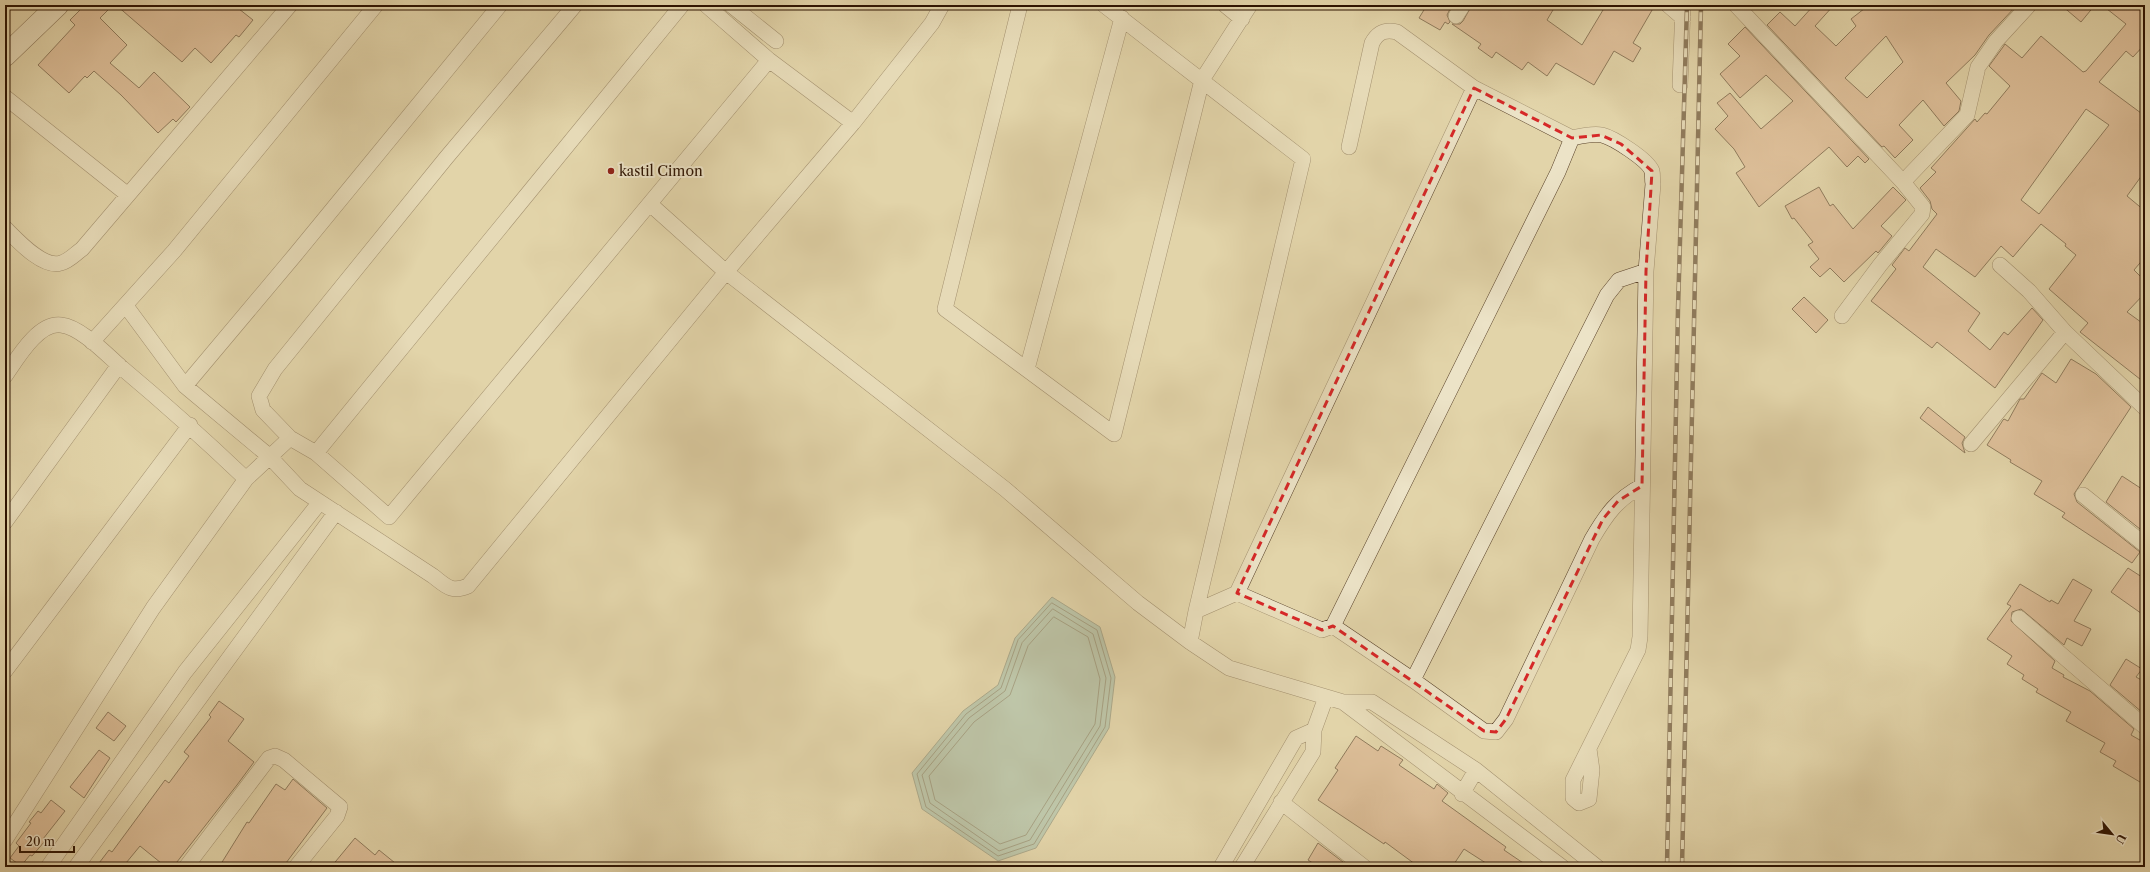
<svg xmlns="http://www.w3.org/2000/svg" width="2150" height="872" font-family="'Libre Caslon Text',serif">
<rect width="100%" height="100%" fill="#e2d4a9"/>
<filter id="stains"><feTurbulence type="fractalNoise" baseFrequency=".005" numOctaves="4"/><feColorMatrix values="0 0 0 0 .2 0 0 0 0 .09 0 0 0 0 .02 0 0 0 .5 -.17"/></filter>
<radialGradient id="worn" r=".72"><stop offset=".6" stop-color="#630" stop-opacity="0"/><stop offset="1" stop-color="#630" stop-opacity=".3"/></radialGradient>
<path fill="#95b8aa" stroke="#6b7666" d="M1052,597L1100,627L1115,677L1109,728L1036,848L998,861L922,809L912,773L963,711L998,685L1015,638Z"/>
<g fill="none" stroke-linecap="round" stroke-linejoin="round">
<path stroke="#616656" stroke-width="1" d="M1052,603L1097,630L1111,678L1105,727L1034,844L998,856L926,807L917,774L966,714L1001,688L1018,640Z
M1053,609L1093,634L1106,678L1100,726L1030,840L999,851L930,803L922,775L969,718L1005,691L1022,643Z
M1054,617L1088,637L1100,679L1095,724L1026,835L1000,844L935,800L929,776L974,722L1010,695L1028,646Z"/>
</g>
<path fill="#daa887" stroke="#2d1301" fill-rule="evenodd" d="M85,5H113L100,18L127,45L110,63L139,88L154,72L190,107L176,122L173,119L158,133L121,95L94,71L87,78L85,76L69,93L38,65L75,25L70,20Z
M116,5H234L253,20L239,37L236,35L211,63L195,48L182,62Z
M1427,5H1452L1447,15L1450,22L1448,24L1445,22L1440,30L1419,18Z
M1472,5H1556L1547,20L1582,45L1606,5H1655L1633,43L1641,48L1633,62L1614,51L1594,85L1556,63L1547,76L1528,62L1522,70L1496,52L1492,58L1478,48L1481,44L1452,24H1460L1463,21Z
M1814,5H1834L1815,26L1836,46L1856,26L1851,19L1869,5H2017L1989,35L1975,55L1946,83L1961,101L1959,111L1944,126L1923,100L1899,125L1913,140L1895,158L1884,146L1882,147L1767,25L1780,12L1795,26ZM1886,36L1903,62L1867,98L1845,78Z
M2061,5H2095L2081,22Z
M2102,5H2145V44L2133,57L2126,51L2099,82L2145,116V171L2127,196L2145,211V257L2134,270L2145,281V293L2127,312L2145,325V383L2080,332L2088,323L2049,289L2076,255L2065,246L2066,244L2041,224L2013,257L2001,246L1975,277L1936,249L1923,267L1980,313L1968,331L1990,350L2004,332L2008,335L2032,308L2043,320L1995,388L1937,342L1932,348L1871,301L1896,269L1892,265L1905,248L1909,251L1937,214L1932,209L1930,201L1920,188L1936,172L1931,168L1975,119L1977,122L1985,113L1987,114L2010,86L1989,66L2003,47L2005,44L2022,58L2041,36L2083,72L2086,71L2126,24ZM2086,109L2109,125L2039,214L2021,200Z
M1745,27L1869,159L1865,163L1858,156L1847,167L1829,147L1759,207L1736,173L1745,167L1734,149L1715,129L1728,116L1717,103L1730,93L1761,129L1793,101L1766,75L1740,98L1720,74L1740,56L1728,44Z
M1819,187L1830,206L1833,204L1853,229L1893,187L1906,200L1881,226L1892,236L1878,253L1876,251L1844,282L1830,268L1820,277L1810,267L1819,259L1808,245L1813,242L1794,218L1792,219L1785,206Z
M1804,297L1828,320L1816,333L1792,309Z
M2071,359L2096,374L2131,407L2074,494L2077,502L2140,552L2132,563L2062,517L2065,513L2034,494L2042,481L2010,462L2011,460L1987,445L2003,420L2004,419L2008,421L2020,399H2024L2042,373L2056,383Z
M1928,407L1965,437L1962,443L1965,453L1920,418Z
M2122,476L2145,491V533L2106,502Z
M2128,568L2145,579V616L2111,592Z
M2073,579L2092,590L2074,621L2091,629L2082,646L2067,638L2064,645L2021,609L2012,612L2011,621L2055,661L2052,668L2064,675L2063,677L2090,691L2134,729L2131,735L2145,743V785L2113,766L2116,761L2100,752L2105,743L2066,721L2071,712L2036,692L2038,689L2022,679L2024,675L2007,664L2012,656L1987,639L2011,606L2007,604L2020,584L2050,602L2051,600L2058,604Z
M2126,659L2142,669L2136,677L2145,682V710L2143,713L2110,685Z
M219,701L244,719L228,741L254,762L237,785L173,867H166L140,846L126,863L131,867H96L109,850L112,852L165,780L169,783L189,756L184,752L211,717L209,715Z
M108,712L126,726L114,741L96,728Z
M1356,736L1378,751L1381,746L1403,760L1399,765L1434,789L1437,784L1448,793L1442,801L1506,847L1504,850L1529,867H1492L1464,849L1452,867H1419L1385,842L1384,844L1318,800L1338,770L1335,768Z
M99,750L110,758L84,798L70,787Z
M293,779L327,808L283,867H219L247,822L249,823L276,784L285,790Z
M51,800L65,811L43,839L45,841L32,856L30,855L21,866L10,858L19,846L16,843L31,823L29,822L38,811L41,813Z
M355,838L375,855L379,850L400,867H331Z
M1318,843L1343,862L1340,867H1319L1308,860Z"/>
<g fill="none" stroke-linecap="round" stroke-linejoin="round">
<defs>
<path id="street" d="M575,5L446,158L275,369L259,396L263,410L290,438L316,453L389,517L769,60
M731,5L776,41
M1020,5L945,309L1114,434L1202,80L1250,5
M1104,5L1303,159L1196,611L1190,642
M1225,5L1242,19
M1668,5L1683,18
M1736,5L1903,182L1923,207L1922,214L1880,265L1842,316
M1456,16L1463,5
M1680,85L1683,5
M5,97L128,195
M853,123L932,23L942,5
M1349,147L1372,43C1378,32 1385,29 1397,32L1474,88L1572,138
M1903,182L1967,115L1978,67L1996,41L2029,5
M650,204L726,272L1005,489L1138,603L1190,642L1229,668L1343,702H1372L1476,770L1597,867
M5,228C17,240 43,269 61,263C69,261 75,254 82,249L290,5
M2000,265L2029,291L2065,332L2145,408
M126,306L185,386L269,456L300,489L433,576C446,586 451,593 468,586L726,272L853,123L769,60L706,5
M92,342L174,251L376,5
M1027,369L1122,18
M5,376C17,359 38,322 61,325C81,327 107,355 122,368C165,404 206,441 246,479
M185,386L295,255L500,5
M1971,444L2065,332
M316,453L682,5
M2083,495L2145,545
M5,522L119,365
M1237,593L1322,630L1333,626
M1196,611L1237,593L1474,88
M2019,618L2145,727
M5,671L190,425
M1413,680L1607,295L1619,280L1646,271
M1343,702L1562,867
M1589,749L1592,770L1589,799L1579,803L1573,798V780L1638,650L1640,637L1646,271L1653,184C1652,180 1653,175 1652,171C1648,160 1614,138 1602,135C1592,133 1581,136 1572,138L1558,172L1333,626L1413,680L1484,731L1496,732L1506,719L1592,539C1606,515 1617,499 1642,486
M1462,794L1476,770
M1281,802L1364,867
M5,840L153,608L246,479L290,438
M48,867L185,672L320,502
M76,867L336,512
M186,867L269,758L275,756L284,760L340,807L337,816L296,867
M1221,867L1296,738L1314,730
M1242,867L1313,752L1314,730L1326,697"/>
<path id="secondary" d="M5,56L58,5"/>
</defs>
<use href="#street" stroke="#5a432b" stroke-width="16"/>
<use href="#secondary" stroke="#2d1301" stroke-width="22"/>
<use href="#street" stroke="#ece3c7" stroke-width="15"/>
<use href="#secondary" stroke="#ece3c7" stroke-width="21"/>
<defs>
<path id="rail" d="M1667,867L1678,309L1687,5
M1682,867L1701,5"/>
</defs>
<use href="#rail" stroke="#2d1301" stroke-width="4.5"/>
<use href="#rail" stroke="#ece3c7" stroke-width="3" stroke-dasharray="9" stroke-linecap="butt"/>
</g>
<path d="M0 0H2150V872H0ZM1474,88L1572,138L1601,135L1621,144L1652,171L1646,271L1642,486L1618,501L1603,519L1506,719L1496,732L1484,731L1333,626L1322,630L1237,593Z" fill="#e2d4a9" fill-opacity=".55" fill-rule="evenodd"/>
<path fill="none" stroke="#d62828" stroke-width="3" stroke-dasharray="8 5" stroke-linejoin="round" d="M1474,88L1572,138L1601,135L1621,144L1652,171L1646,271L1642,486L1618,501L1603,519L1506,719L1496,732L1484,731L1333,626L1322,630L1237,593Z"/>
<circle fill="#8f2418" stroke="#ece3c7" stroke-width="1.5" cx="611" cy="171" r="4"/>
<g text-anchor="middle" stroke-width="4" stroke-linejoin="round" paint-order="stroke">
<g font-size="14" fill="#2d1301" stroke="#ece3c7" text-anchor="start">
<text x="619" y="176">kastil Cimon</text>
</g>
</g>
<rect width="2150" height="872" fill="none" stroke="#e2d4a9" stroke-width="20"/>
<rect x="6" y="6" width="2138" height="860" fill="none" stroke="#2d1301" stroke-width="2"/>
<rect x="10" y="10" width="2130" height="852" fill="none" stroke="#2d1301"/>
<g transform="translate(2112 834) rotate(119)" stroke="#ece3c7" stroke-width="3" paint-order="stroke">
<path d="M0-3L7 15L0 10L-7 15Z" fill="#2d1301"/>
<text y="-6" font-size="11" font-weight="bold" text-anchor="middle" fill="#2d1301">U</text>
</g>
<path d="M20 846v6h54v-6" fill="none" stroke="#2d1301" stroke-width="2"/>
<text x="26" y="846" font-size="12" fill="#2d1301" stroke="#ece3c7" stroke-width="3" paint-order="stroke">20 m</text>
<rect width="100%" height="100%" filter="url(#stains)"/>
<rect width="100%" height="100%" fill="url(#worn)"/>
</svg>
